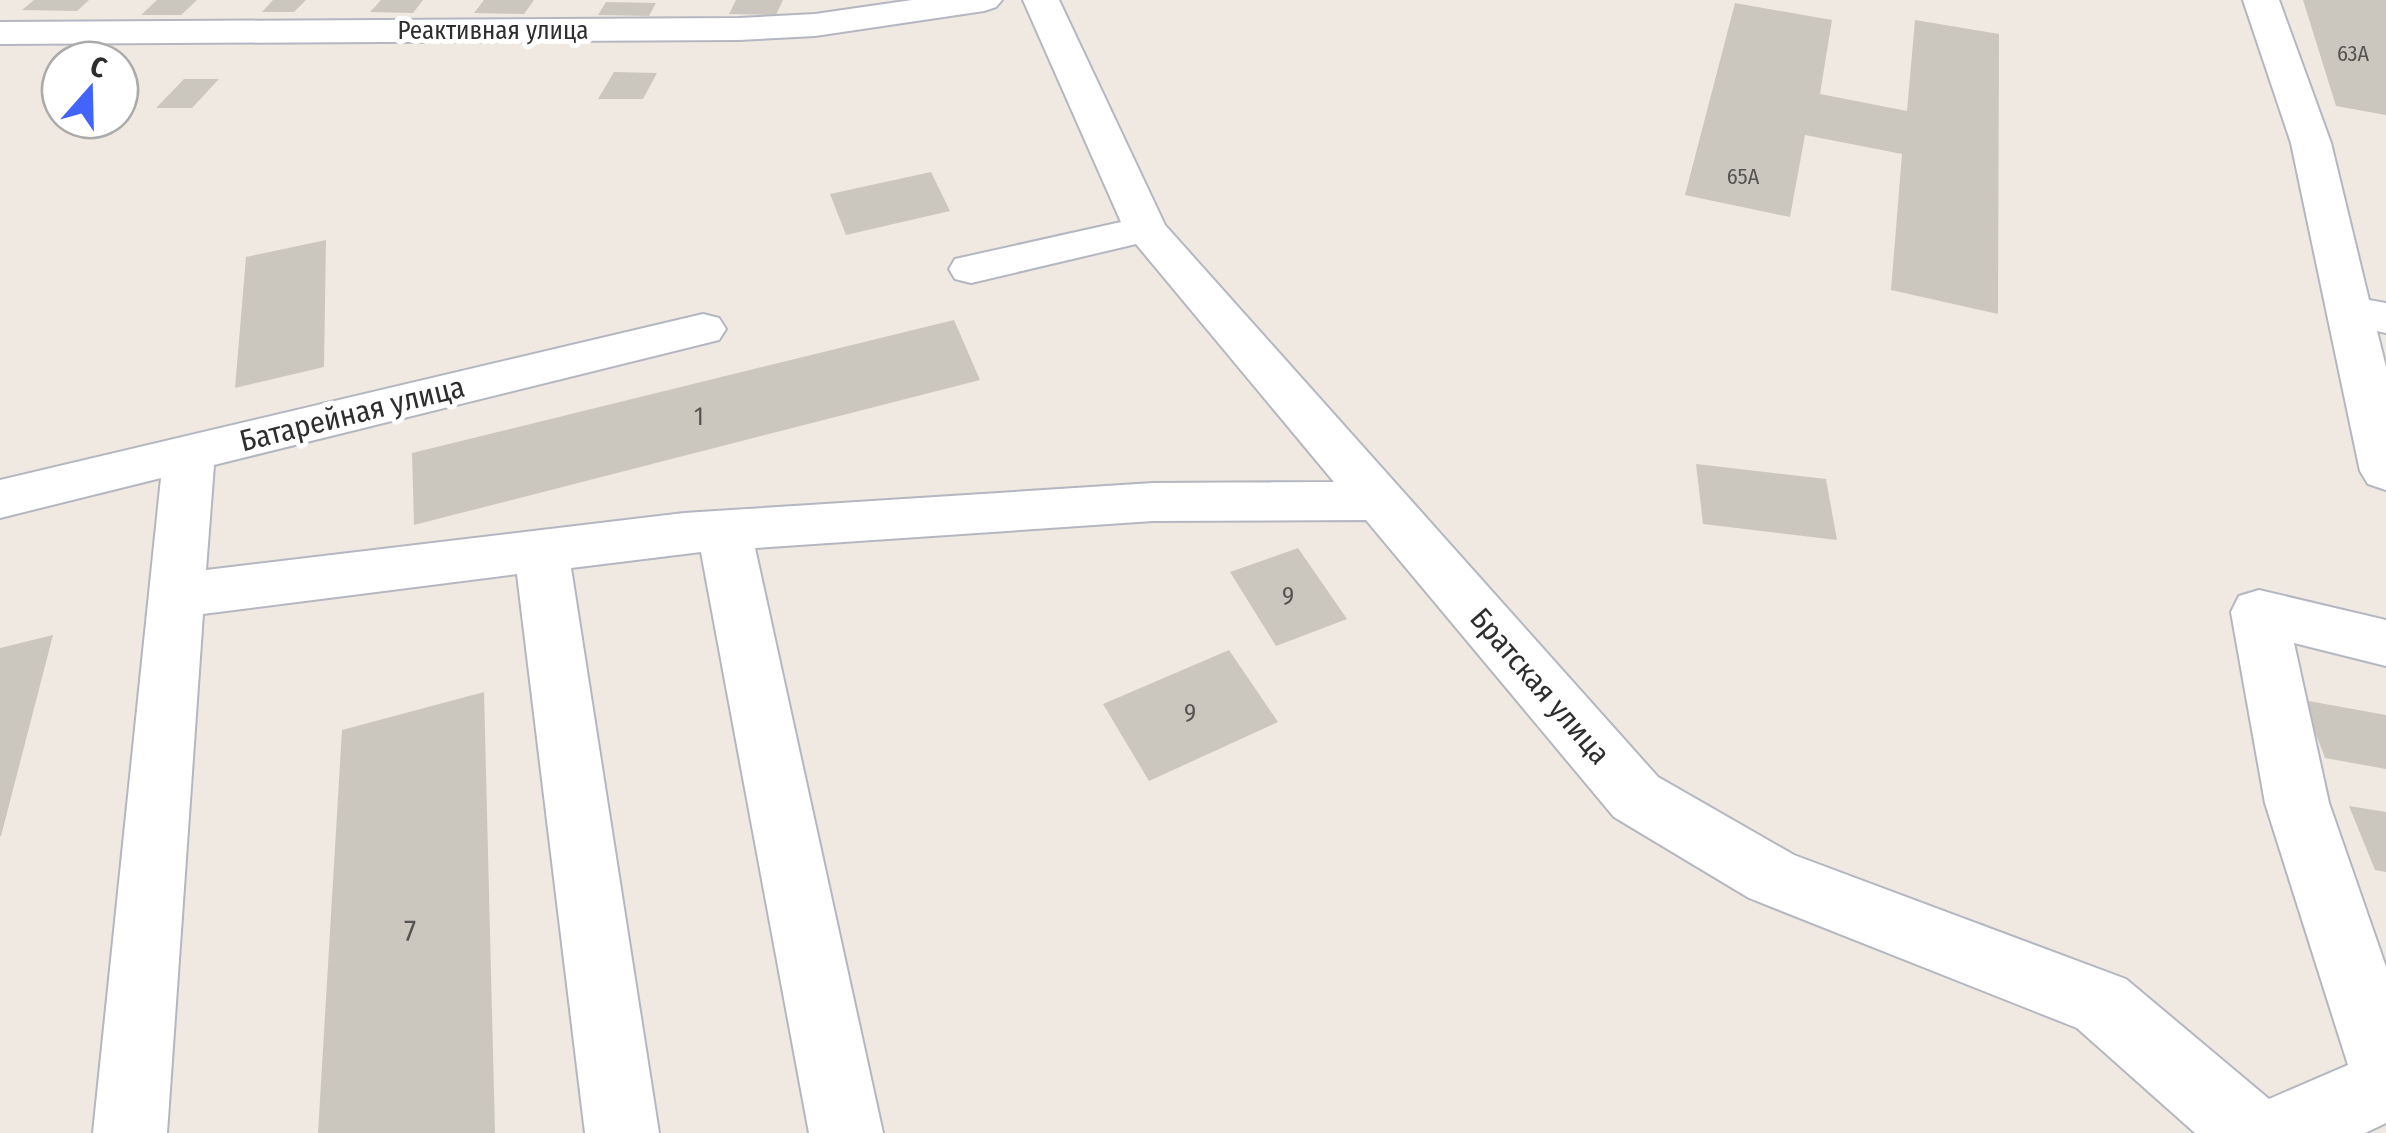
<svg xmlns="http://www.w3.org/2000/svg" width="2386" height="1133" font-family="'Fira Sans Condensed',sans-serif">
<rect width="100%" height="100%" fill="#efe9e1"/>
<path fill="#cbc7bf" d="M34,0H89L77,11L22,10Z
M157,0H197L181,15H141Z
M273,0H306L294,12H262Z
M381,0H423L413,13L370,12Z
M484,0H534L524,14L474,13Z
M736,0H783L776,15L729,14Z
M2303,0H2386V115L2336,106Z
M606,2L656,3L649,16L598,15Z
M1735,3L1832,20L1820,94L1907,111L1915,20L1999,34L1998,314L1891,290L1902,154L1805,135L1790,217L1685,195Z
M614,72L657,73L643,99H598Z
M184,79H219L192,108H156Z
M931,172L950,211L846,235L830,194Z
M326,240L324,367L235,388L246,257Z
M954,320L980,380L414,525L412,453Z
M1696,464L1826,479L1837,540L1703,524Z
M1298,548L1347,619L1276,646L1230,572Z
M53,635L1,836H0V648Z
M1229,650L1278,722L1149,781L1103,704Z
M484,692L495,1133H318L342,730Z
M2303,700L2386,715V769L2325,758Z
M2349,806L2386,812V872L2375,870Z"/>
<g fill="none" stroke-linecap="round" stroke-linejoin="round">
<defs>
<path id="minor" d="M912,0H1002L996,7L984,11L815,36L739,40L0,44V22L739,18L815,14Z
M1023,0H1059L1165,225L1658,777L1794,855L2126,979L2269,1099L2348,1065L2265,803L2231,612L2239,596L2259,590L2386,620V666L2294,643L2329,803L2386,967V1123L2365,1133H2195L2077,1028L1749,898L1614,817L1366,520L1153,521L755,548L883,1133H809L701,552L571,568L659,1133H585L517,574L203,614L167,1133H93L161,478L0,518V480L703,314L719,318L726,329L719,340L214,465L206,570L684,513L1153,483L1334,482L1136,244L971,283L955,279L949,269L955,259L1121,222Z
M2243,0H2279L2331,143L2369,300L2386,303V333L2377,331L2386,367V490L2368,484L2360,471L2291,143Z"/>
</defs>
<use href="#minor" stroke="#b4b7c1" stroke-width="4"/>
<use href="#minor" fill="#fff" fill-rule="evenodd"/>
</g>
<g text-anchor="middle" stroke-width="10" stroke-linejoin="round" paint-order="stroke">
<g font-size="22" fill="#555452">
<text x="2353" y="61">63А</text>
<text x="1743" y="184">65А</text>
</g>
<g font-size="25" fill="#2e2e2e" stroke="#fff">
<text x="493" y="39">Реактивная улица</text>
</g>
<g font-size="25" fill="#555452">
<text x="699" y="425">1</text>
<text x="1288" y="605">9</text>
<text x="1190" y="722">9</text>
</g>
<g font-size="30" fill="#2e2e2e" stroke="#fff">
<text transform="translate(352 414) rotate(-14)" y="10">Батарейная улица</text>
<text transform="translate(1540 686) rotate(49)" y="10">Братская улица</text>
</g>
<g font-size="30" fill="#555452">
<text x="410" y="941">7</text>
</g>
</g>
<g transform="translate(90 90) rotate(20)"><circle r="48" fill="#ffffff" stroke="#ababab" stroke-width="2.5"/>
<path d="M0-8L18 38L0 25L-18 38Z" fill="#4264fb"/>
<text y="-15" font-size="28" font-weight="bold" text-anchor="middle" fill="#2e2e2e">С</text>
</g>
</svg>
